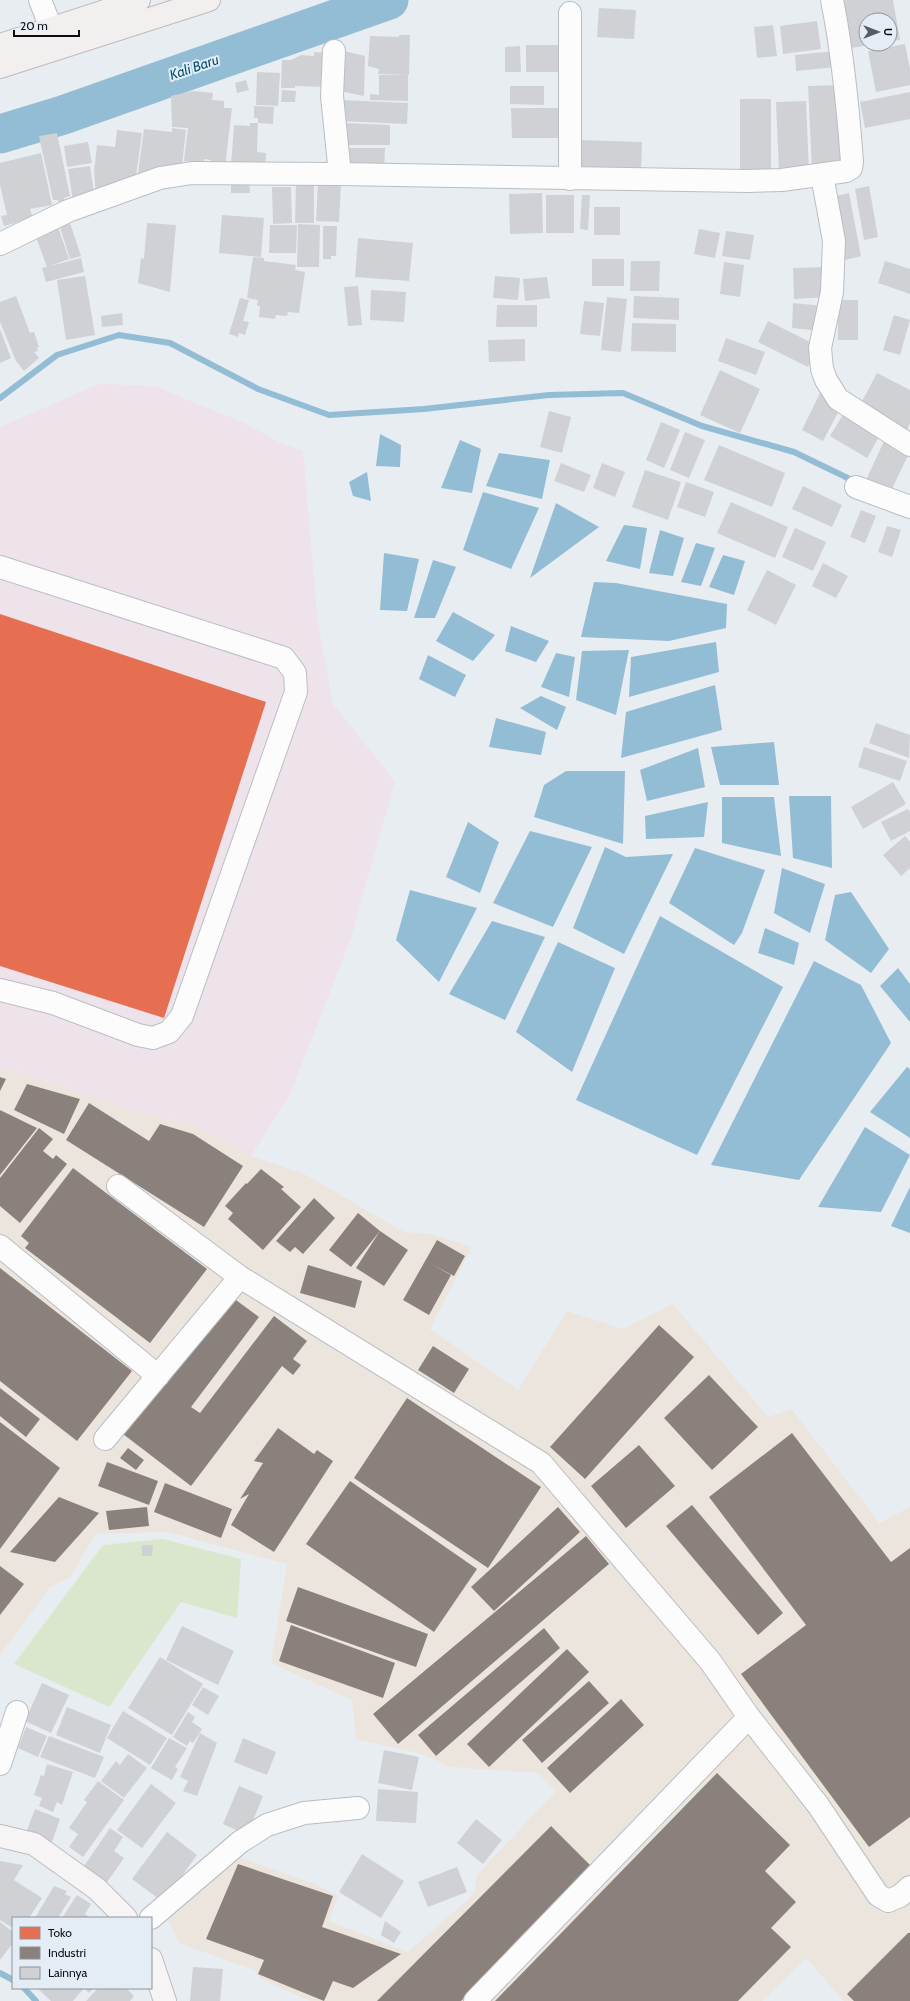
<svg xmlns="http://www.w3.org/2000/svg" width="910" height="2001" font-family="Cabin,sans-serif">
<rect width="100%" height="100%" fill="#e8edf2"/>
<path fill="#eee3ea" d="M101,383L157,387L242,422L283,444L303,451L318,623L333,704L395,781L351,938L290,1095L251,1156L194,1124L142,1113L0,1066V427Z"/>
<path fill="#ece5de" d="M0,1066L142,1113L194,1124L251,1156L304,1174L404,1232L431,1234L472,1247L430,1329L518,1390L567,1311L623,1329L673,1304L768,1417L792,1409L879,1523L910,1507V2001H844L806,1958L762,2001H310L259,1978L254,1970L179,1943L165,1914L238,1857L315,1884L338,1896L329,1921L408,1952L475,1893L476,1876L556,1791L538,1773L452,1767L419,1753L356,1739L352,1700L271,1663L287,1564L168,1532L96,1534L69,1578L50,1587L0,1655Z"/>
<path fill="#dbe7cd" d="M163,1539L241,1559L237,1618L181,1602L109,1707L14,1664L103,1545Z"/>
<path fill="#93bdd5" d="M380,434L401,445L400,467L376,466Z
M460,440L481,449L472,493L441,488Z
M499,453L550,460L542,499L486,486Z
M367,472L371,501L353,496L349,482Z
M483,492L539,508L511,569L463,550Z
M556,503L599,527L530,578Z
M624,525L647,528L640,569L606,561Z
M660,530L684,538L673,576L649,573Z
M696,543L715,548L701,586L681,582Z
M384,553L419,559L407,611L380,610Z
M723,555L745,561L734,595L709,587Z
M433,560L456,567L435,618H414Z
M594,582L616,583L727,604L726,628L669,641L581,637Z
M453,612L495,635L473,661L436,641Z
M511,626L549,641L536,662L505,651Z
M716,642L719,672L629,697L631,657Z
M629,650L616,715L576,700L582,651Z
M556,653L575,657L569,697L541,687Z
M428,655L466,675L455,697L419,679Z
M715,685L722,730L621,758L626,712Z
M541,696L566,707L557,730L520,708Z
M496,718L546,732L541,755L489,747Z
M774,742L779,785H720L711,747Z
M698,748L705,787L647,801L640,770Z
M566,771H625L623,844L534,817L544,785Z
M789,796H831L832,868L793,858Z
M722,797H774L781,856L722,843Z
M708,802L704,837L646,839L645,816Z
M468,822L499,842L480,893L446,877Z
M530,831L592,847L553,927L493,903Z
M605,847L626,857L673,854L624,954L573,928Z
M695,848L765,870L742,933L734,945L669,903Z
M782,868L825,884L810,933L774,913Z
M410,890L477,908L439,982L396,940Z
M851,892L889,949L871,973L825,940L835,895Z
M660,916L783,987L697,1155L576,1100Z
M492,921L545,937L505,1020L449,994Z
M765,928L799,943L794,965L758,953Z
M558,942L615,968L572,1072L516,1032Z
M814,961L861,985L891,1043L799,1180L711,1165Z
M898,968L910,984V1022L880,986Z
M907,1067L910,1069V1138L870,1112Z
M865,1127L910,1155L881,1212L818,1207Z
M910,1187V1233L891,1226Z"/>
<path fill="#e76f51" d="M0,614L266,702L164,1018L0,966Z"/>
<path fill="#8a817c" d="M0,1077L6,1079L0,1091Z
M27,1084L80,1099L64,1134L14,1110Z
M89,1103L149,1141L160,1124L193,1134L243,1166L204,1227L66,1140Z
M0,1110L37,1128L0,1175Z
M39,1128L53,1139L43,1151L53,1159L56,1155L67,1164L20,1223L0,1206V1178Z
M73,1168L207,1269L150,1343L25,1248L29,1243L21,1236Z
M261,1169L284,1187L281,1189L301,1207L263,1250L228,1219L233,1213L225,1206L246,1183L247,1184Z
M314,1198L335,1218L303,1254L295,1247L290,1252L276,1241Z
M358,1213L380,1231L351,1267L329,1250Z
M380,1231L408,1250L384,1286L356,1268Z
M437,1240L465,1256L454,1276L431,1264L451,1275L429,1315L403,1300Z
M308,1265L362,1281L355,1308L300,1293Z
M0,1268L132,1371L77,1441L0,1381Z
M229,1295L259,1317L191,1407L200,1413L274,1316L307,1341L293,1359L301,1365L293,1375L282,1366L191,1486L123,1434Z
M659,1325L694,1357L585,1479L550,1447Z
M433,1346L469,1369L454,1393L418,1370Z
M709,1375L758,1427L712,1470L664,1418Z
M0,1388L40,1419L26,1437L0,1416Z
M407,1398L541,1487L488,1568L354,1478Z
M0,1422L60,1468L0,1549Z
M278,1428L314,1454L317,1450L333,1461L274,1552L231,1525L249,1494L240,1499L263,1463L254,1461Z
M792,1433L891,1562L910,1548V1817L869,1847L741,1674L806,1625L709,1497Z
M639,1445L675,1486L626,1528L591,1486Z
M128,1448L144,1460L136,1470L120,1458Z
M107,1462L158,1481L149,1505L98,1486Z
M350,1481L477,1569L434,1632L306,1544Z
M165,1483L232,1509L221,1538L154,1512Z
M59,1497L99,1513L55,1562L10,1552Z
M692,1505L783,1613L758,1635L666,1526Z
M147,1507L149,1526L109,1530L106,1511Z
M558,1507L580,1532L494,1611L471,1587Z
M586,1536L609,1564L398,1744L373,1714Z
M0,1566L24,1584L0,1615Z
M298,1587L428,1634L416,1667L286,1621Z
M291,1625L395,1663L383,1698L279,1661Z
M544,1628L560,1648L436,1756L418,1735Z
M567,1649L589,1672L489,1767L467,1744Z
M589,1681L609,1703L542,1763L522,1740Z
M621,1699L644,1725L570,1793L547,1768Z
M717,1773L790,1845L765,1871L796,1902L771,1928L791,1947L738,2001H495Z
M551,1826L593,1868L461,2001H377Z
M238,1864L333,1896L322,1927L401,1954L353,1988L333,1981L324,2001L258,1974L264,1960L206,1939Z
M908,1933H910V2001H854L847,1994Z"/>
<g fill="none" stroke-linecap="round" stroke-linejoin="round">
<path stroke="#93bdd5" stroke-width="6" d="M0,398L57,355L119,335L170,343L258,389L329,415L424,409L549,395L623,393L702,426L794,452L856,482
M0,1973L13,1980
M24,1988L36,2001"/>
<path stroke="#93bdd5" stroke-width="39" d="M0,134L63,115L389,0"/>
</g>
<path fill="#cfd1d5" d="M842,0H893L900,40L890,41V20H866V44L871,45L851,48Z
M599,8L636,10L634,39L597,37Z
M817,21L821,49L783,54L780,26Z
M773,25L777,56L757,58L754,27Z
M399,35H410L409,75L378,74L379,69L368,66L370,36L399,37Z
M905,44L910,69V85L876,92L868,51Z
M526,45H560V72H526Z
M520,46L521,72H505V47Z
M344,51L365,56L364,96L335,90Z
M835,51L836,67L796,71L795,55Z
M314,52L328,53L327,87L295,86V88H281L282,60H291L301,55L314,56Z
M257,72L280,73L278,106L256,105Z
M379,75H408V101L370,100V94L379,95Z
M246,80L249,90L237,93L235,83Z
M841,85L845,167L812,169L808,86Z
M510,86H544V105L510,104Z
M282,90L296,91L295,102H281Z
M193,91L213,93L212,100L224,101V108H232L225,167L210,165L211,160L204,159V163L184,161L188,128L172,127L171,96Z
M910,92V119L865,128L860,102Z
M740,99H771V175H740Z
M341,100L408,103L407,124L340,121Z
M806,101L809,172L779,173L776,102Z
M254,106L274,107L273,124L258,123V118H254Z
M511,108H568L569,138H512Z
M250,123H258L257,152L266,153L265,169L231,166L234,125L250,126Z
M343,123L390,125V145H343Z
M172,128L186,130L181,174L161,176L138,173L144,129L172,132Z
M117,130L142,133L136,176H130L128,185L96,195L94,172L97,145L115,147Z
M57,133L70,196L64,198L65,204L59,205L58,200H53L39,136Z
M580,140L642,142L641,174L579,172Z
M88,142L92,163L67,167L64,146Z
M348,148H385L384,171L348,170Z
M41,153L52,205L30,209L33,218L4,226L1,216L7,215L0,185V163Z
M90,166L95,198L73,201L68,169Z
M231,176L249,180L250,193H231Z
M296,180H314V223H295Z
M318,182L341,183L339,222L316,221Z
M869,186L878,237L864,240L855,189Z
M272,187H291L292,223L273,224Z
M542,193L543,233L510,234L509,194Z
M849,193L861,256L845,260L832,197Z
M546,195H574V233H546Z
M582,195H590L588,230L580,229Z
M594,207H620V235H594Z
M222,215L264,218L261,257L219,253Z
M68,217L81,256L70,259L58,221Z
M147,223L176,225L170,292L138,283L141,258L144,259Z
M57,224L69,259L50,266L81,258L84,272L46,282L42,268L47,267L34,232Z
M298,224L320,225L319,267H297Z
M270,225H297L296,253H269Z
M323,226H337L336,256H331V259H323Z
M699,229L720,233L715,258L694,254Z
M726,231L754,235L750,260L722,256Z
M358,238L413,243L409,281L355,277Z
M253,257L264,258V261L296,265L295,270L305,272L299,313L288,312L287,316L276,315L275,319L259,317L260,306H257L258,300L247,298Z
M592,259H624V286H592Z
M631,261H660L659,291H630Z
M885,261L910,269V294L878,283Z
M724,262L744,265L740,297L720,294Z
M827,267L828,297L794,299L793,268Z
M85,276L95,335L66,340L57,280Z
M495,276L520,278L518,300L493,298Z
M547,277L550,298L525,301L523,279Z
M358,286L362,325L348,326L344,287Z
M371,290L406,292L404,322L370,320Z
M16,296L30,333L34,332L39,347L37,348L38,351L34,352L39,358L24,371L16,361L0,322V302Z
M634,296L679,298V320L633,318Z
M607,297L627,299L621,352L601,350Z
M240,298L249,300L243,321L249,322L245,335L239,333L238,337L229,334Z
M838,300H858V340H838Z
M584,301L604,303L600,336L580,334Z
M793,303L823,306L821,331L792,328Z
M497,305H537V327H496Z
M122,313L123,325L102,327L101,316Z
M894,315L910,320L900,355L883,350Z
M768,321L818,346L808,367L758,342Z
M632,323L676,324V352L631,351Z
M0,329L11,358L0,363Z
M726,338L765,352L756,375L718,361Z
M525,339V361L489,362L488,340Z
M720,370L760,389L740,433L700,415Z
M877,373L910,390V423L906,432L859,407Z
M820,393L842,405L823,441L802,430Z
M549,411L571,417L562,453L540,447Z
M844,413L880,435L867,458L830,436Z
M661,422L680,430L664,468L646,460Z
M685,432L705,440L689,478L670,470Z
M885,439L910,451L891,491L866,480Z
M719,445L785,473L772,507L704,480Z
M561,463L591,475L584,492L554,481Z
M602,463L625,472L615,497L593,488Z
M645,470L681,482L668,520L632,507Z
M686,482L714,492L705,517L677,507Z
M803,486L842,505L832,527L792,509Z
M731,502L788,527L775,558L717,533Z
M861,510L876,516L865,543L850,537Z
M887,526L901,530L892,557L878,552Z
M795,528L826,542L813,571L782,557Z
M823,563L848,576L836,598L812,586Z
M767,570L796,585L776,625L747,610Z
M876,723L910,735L909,758L869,743Z
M864,747L907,761L900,781L858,767Z
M893,782L906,804L863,829L851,807Z
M908,809L910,812V831L891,841L881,822Z
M905,836L910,842V868L901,876L883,855Z
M142,1545H153L152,1556H142Z
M182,1626L234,1651L218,1685L166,1660Z
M160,1657L203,1684L172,1735L128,1708Z
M42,1683L69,1695L51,1733L25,1721Z
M203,1687L219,1696L208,1715L192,1705Z
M67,1707L111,1725L100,1753L56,1735Z
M123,1711L167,1738L150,1765L107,1738Z
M188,1712L195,1717L192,1722L202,1729L193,1743L190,1741L187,1746L173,1737Z
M26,1727L47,1736L38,1757L18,1748Z
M200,1733L217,1743L197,1796L183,1791L188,1781L180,1777Z
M49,1736L104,1757L95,1778L40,1757Z
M169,1738L187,1748L175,1767L178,1769L172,1780L151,1768Z
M243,1738L276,1752L267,1775L234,1762Z
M384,1750L419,1757L412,1790L378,1783Z
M128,1754L147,1768L124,1798L101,1781L116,1761L120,1765Z
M47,1764L73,1772L62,1805L57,1802L53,1812L39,1806L42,1798L34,1795L41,1775L44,1776Z
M98,1781L124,1800L83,1857L69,1847L78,1834L69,1828L87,1802L84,1800Z
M151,1784L176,1803L142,1848L117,1830Z
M239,1786L263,1796L247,1835L223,1824Z
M378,1789L418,1792L416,1823L376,1821Z
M35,1809L60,1819L52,1842L26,1833Z
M476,1819L502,1840L483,1864L457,1843Z
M110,1828L123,1837L114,1851L124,1858L105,1885L82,1869Z
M167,1832L197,1855L163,1902L132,1879Z
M362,1854L404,1881L381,1918L339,1892Z
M0,1861L23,1865L14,1880L42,1898L29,1918H13V1928L0,1920Z
M457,1867L467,1892L428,1907L418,1882Z
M54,1886L67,1891L65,1894L71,1897L58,1918H35Z
M77,1895L91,1904L85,1914L88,1916L87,1918H62Z
M385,1921L401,1932L394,1943L381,1935Z
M0,1922L13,1932V1943L0,1960Z
M193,1967L223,1969L220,2001H190Z
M37,1988H93L89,1993L84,1988L73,2001H51Z
M98,1988H126L134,1996L130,2001H86Z"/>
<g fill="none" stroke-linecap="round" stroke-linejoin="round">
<defs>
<path id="minor" d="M40,0L51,28
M570,13V179
M334,51L332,96L340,174
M822,175L834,241L832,292L820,348L822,369L826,380L838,399L910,445
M0,244L68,211L160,178L192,173L340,174L747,181L782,180L846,171L851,168L852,162C848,107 843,54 832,0
M856,487L910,507
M0,567L284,658L295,673L296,692L182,1016L169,1032L153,1038L138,1035L53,1003L0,990
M118,1186L240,1277L541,1463L710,1661L749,1717L818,1805L878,1895L888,1901L900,1896L910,1887
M0,1246L158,1376
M105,1439L240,1277
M0,1764L17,1712
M151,1918L240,1842L267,1825L304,1813L358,1808
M475,2001L749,1717"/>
<path id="major" d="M0,1836L34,1844L97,1889L126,1918
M151,1959L165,2001"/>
<path id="highway" d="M0,45L139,0
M0,67L209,0"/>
</defs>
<use href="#minor" stroke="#babec2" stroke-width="24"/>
<use href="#major" stroke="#bebabd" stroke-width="24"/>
<use href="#highway" stroke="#bebabd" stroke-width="24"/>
<use href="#minor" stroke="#fcfcfd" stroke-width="22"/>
<use href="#major" stroke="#f7f4f5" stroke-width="22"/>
<use href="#highway" stroke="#f4efef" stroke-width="22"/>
</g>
<g text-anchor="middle" stroke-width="4" stroke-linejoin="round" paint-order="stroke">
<g font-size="14" font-style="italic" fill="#005171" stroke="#e4edf6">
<text transform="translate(194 67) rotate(-19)" y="5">Kali Baru</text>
</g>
</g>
<rect x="12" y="1917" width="140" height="72" fill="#e4edf6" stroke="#8d949a"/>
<rect x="20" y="1927" width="20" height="12" fill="#e76f51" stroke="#8d949a"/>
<text x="48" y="1937" font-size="12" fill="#0b0e11">Toko</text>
<rect x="20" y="1947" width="20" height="12" fill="#8a817c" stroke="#8d949a"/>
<text x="48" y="1957" font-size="12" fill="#0b0e11">Industri</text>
<rect x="20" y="1967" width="20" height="12" fill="#cfd1d5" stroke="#8d949a"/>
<text x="48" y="1977" font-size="12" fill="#0b0e11">Lainnya</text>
<g transform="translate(878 32) rotate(90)"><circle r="19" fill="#e4edf6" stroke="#8d949a"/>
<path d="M0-3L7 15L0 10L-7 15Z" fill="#585c60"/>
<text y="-6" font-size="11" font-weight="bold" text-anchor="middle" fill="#0b0e11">U</text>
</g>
<path d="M14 30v6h65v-6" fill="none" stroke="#0b0e11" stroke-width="2"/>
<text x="20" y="30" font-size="12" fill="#0b0e11" stroke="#e4edf6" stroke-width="3" paint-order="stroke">20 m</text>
</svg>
